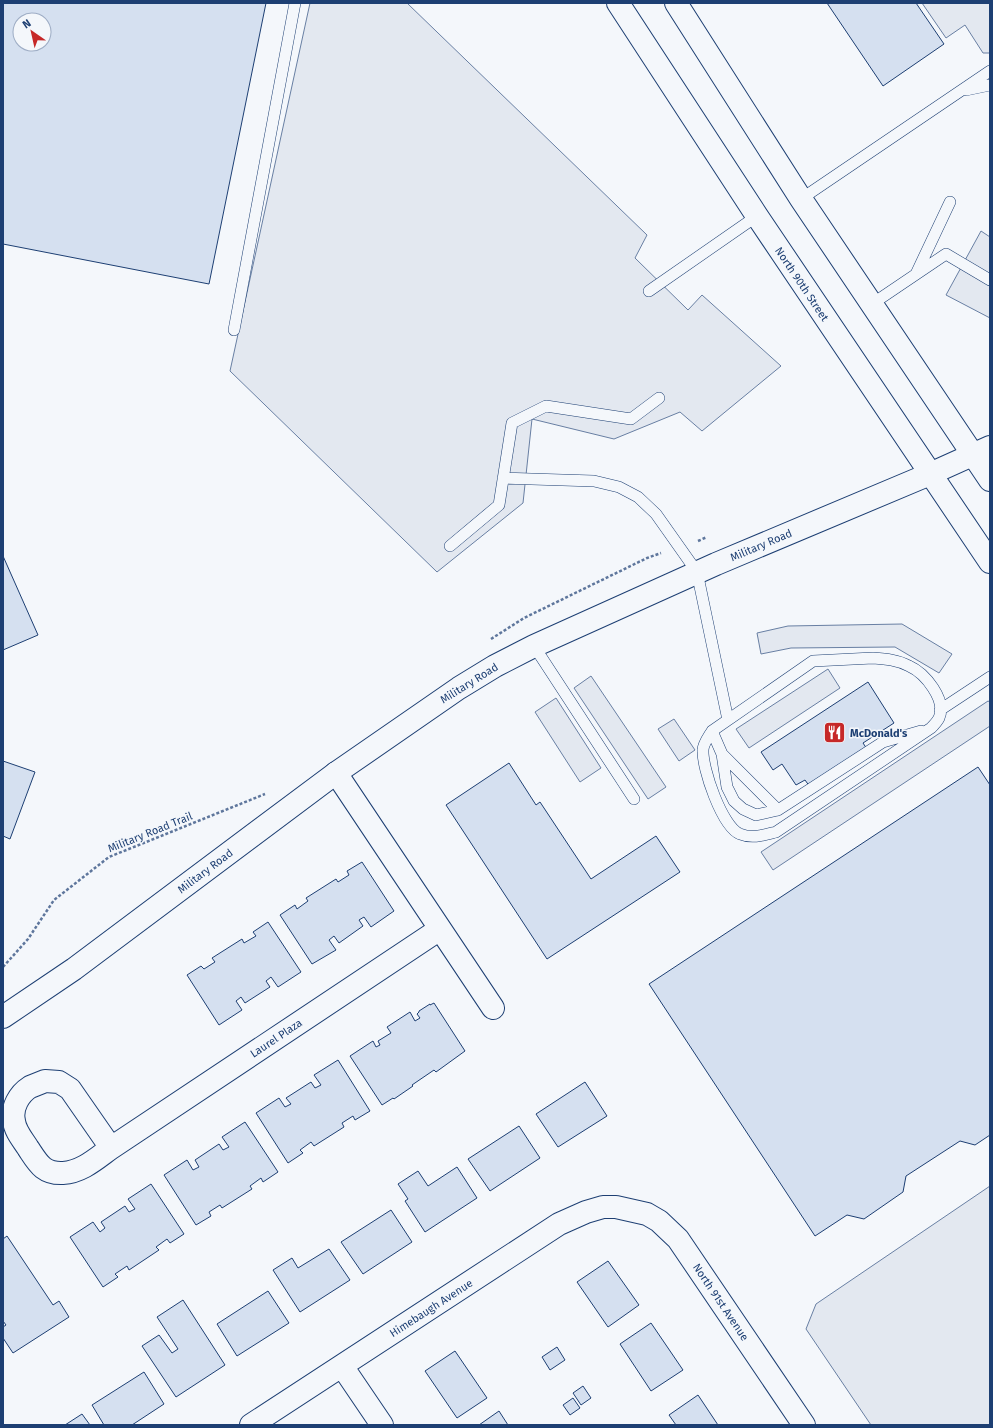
<svg xmlns="http://www.w3.org/2000/svg" width="993" height="1428" font-family="'Fira Sans',sans-serif">
<rect width="100%" height="100%" fill="#f4f7fb"/>
<path fill="#e3e8f0" stroke="#687fa3" d="M310,3H407L647,235L635,258L688,310L702,295L781,366L702,431L680,412L614,439L532,419L523,503L437,572L230,371Z
M922,3H990V53H983L965,25L946,38Z
M981,231L990,237V318L946,295Z
M902,624L952,654L939,673L895,647L791,648L761,654L757,633L788,626Z
M828,669L840,688L749,748L736,729Z
M591,676L666,787L648,799L574,688Z
M556,698L601,768L580,782L535,712Z
M988,701L990,702V726L773,870L761,852Z
M674,719L695,750L679,761L658,729Z
M990,1186V1425H871L806,1329L816,1304Z"/>
<path fill="#d5e0f0" stroke="#1d3f73" fill-rule="evenodd" d="M3,3H266L209,284L3,244ZM20,20H44V44H20Z
M827,3H916L944,44L883,86Z
M3,556L38,635L3,650Z
M868,682L894,723L863,743L867,749L810,787L805,780L796,785L782,764L773,770L761,752Z
M3,761L35,772L10,839L3,836Z
M509,763L536,805L540,802L591,879L656,836L680,872L547,959L446,805Z
M978,767L990,785V1135L975,1145L960,1141L906,1176L903,1192L864,1219L847,1215L815,1236L649,984Z
M362,862L394,911L371,927L364,917L359,920L363,926L339,943L334,936L329,940L336,950L312,964L280,915L295,905L297,909L308,901L306,898L336,879L338,882L349,875L347,871Z
M268,922L301,972L278,987L271,977L266,981L270,987L245,1003L241,997L236,1001L242,1010L219,1025L187,975L201,966L204,969L215,962L212,958L242,939L244,943L256,936L253,932Z
M434,1003L465,1051L436,1072L434,1070L412,1085L413,1086L394,1099L393,1098L382,1105L350,1056L373,1041L376,1047L380,1045L378,1041L391,1033L387,1027L410,1012L415,1021L420,1018L417,1014L419,1012V1011L430,1004V1005Z
M338,1060L370,1111L355,1120L353,1116L342,1123L344,1127L314,1146L311,1142L300,1150L303,1153L288,1163L256,1113L279,1098L285,1107L291,1104L286,1098L311,1082L315,1088L321,1085L314,1075Z
M585,1082L607,1116L558,1147L536,1114Z
M245,1122L278,1172L263,1182L261,1178L250,1186L252,1189L222,1208L220,1205L209,1212L211,1216L196,1225L164,1175L187,1160L193,1170L199,1167L195,1160L219,1144L223,1150L229,1147L222,1137Z
M519,1126L540,1158L490,1191L468,1159Z
M457,1167L477,1198L425,1232L405,1201L408,1199L398,1184L418,1171L428,1186Z
M151,1184L184,1234L170,1243L167,1239L156,1247L159,1250L129,1270L127,1266L115,1274L118,1277L103,1287L70,1237L93,1222L100,1232L105,1228L101,1222L125,1206L129,1212L135,1209L128,1199Z
M391,1210L412,1242L363,1274L341,1242Z
M7,1236L53,1305L59,1301L69,1317L13,1353L3,1338V1327L6,1325L3,1321V1239Z
M329,1249L350,1280L300,1312L273,1270L292,1258L298,1268Z
M608,1261L639,1305L608,1327L577,1282Z
M268,1291L289,1323L237,1356L217,1324Z
M183,1300L225,1365L176,1397L142,1346L159,1335L172,1353L178,1349L157,1317Z
M651,1323L683,1370L651,1391L620,1344Z
M557,1347L565,1360L550,1370L542,1357Z
M455,1351L487,1398L457,1418L425,1371Z
M144,1372L164,1404L132,1425H104L92,1405Z
M583,1386L591,1398L581,1405L573,1393Z
M698,1395L718,1425H676L669,1415Z
M573,1398L580,1408L570,1415L563,1405Z
M499,1411L508,1425H479Z
M82,1414L90,1425H65Z"/>
<g fill="none" stroke-linecap="round" stroke-linejoin="round">
<defs>
<path id="service" d="M966,90L990,85
M801,199L990,71
M916,274L950,202
M649,291L757,216
M872,304L946,254L990,280
M234,330L295,3
M503,478L594,481L619,487L638,497L656,514L697,572L728,720
M450,546L499,505L512,423L546,406L631,419L659,398
M534,646L634,799
M873,658C886,659 898,660 909,666C925,673 947,700 939,718C937,722 934,725 931,728L776,832C764,835 752,839 740,834C722,827 702,768 703,750C703,744 709,736 712,731L813,661Z
M940,710L990,677
M712,731L722,754L778,810L883,742L921,731
M722,754L727,787L734,801L743,809L756,815L778,810"/>
<path id="minor" d="M336,773L493,1008
M45,1081L59,1082L70,1089L111,1148C97,1158 82,1172 63,1173C43,1174 38,1163 28,1148C23,1140 15,1131 14,1121C11,1108 19,1094 30,1087C35,1085 40,1083 45,1081Z
M111,1148L440,929
M342,1366L382,1425
M251,1425L559,1224L586,1212L603,1207H616L647,1214L659,1221L678,1239L804,1425"/>
<path id="secondary" d="M3,1017L74,969L336,773L459,688L495,666L534,646L716,564L930,474L990,447"/>
<path id="primary" d="M618,3L757,216L990,562
M676,3L801,199L990,480"/>
</defs>
<use href="#service" stroke="#1d3f73" stroke-width="12"/>
<use href="#minor" stroke="#1d3f73" stroke-width="24"/>
<use href="#secondary" stroke="#1d3f73" stroke-width="24"/>
<use href="#primary" stroke="#1d3f73" stroke-width="24"/>
<path stroke="#5e769c" stroke-width="2.5" stroke-dasharray="3 2" stroke-linecap="butt" d="M698,541L707,537
M491,639L524,618L647,558L661,553
M3,967L28,939L54,900L109,857L265,794"/>
<use href="#service" stroke="#f4f7fb" stroke-width="11"/>
<use href="#minor" stroke="#f4f7fb" stroke-width="22"/>
<use href="#secondary" stroke="#f4f7fb" stroke-width="22"/>
<use href="#primary" stroke="#f4f7fb" stroke-width="22"/>
</g>
<defs>
<symbol id="restaurant-square" viewBox="-11 -11 22 22"><rect x="-9" y="-9" width="18" height="18" rx="4" fill="#c62828" stroke="#f4f7fb"/><path d="M-5-6h1v4h1v-4h1v4h1v-4h1v5L-1.5 .5V6h-2V.5L-5-1ZM5-6V6H3V1.5H1.5Q1.5-4 5-6Z" fill="#fff"/></symbol>
</defs>
<g fill-rule="evenodd">
<use href="#restaurant-square" x="822" y="720" width="25" height="25"/>
</g>
<g text-anchor="middle" stroke-width="3" stroke-linejoin="round" paint-order="stroke">
<g font-size="11" fill="#1d3f73" stroke="#f4f7fb">
<text transform="translate(802 284) rotate(56)" y="4">North 90th Street</text>
<text transform="translate(761 545) rotate(-23)" y="4">Military Road</text>
<text transform="translate(469 683) rotate(-32)" y="4">Military Road</text>
<text transform="translate(150 832) rotate(-22)" y="4">Military Road Trail</text>
<text transform="translate(205 871) rotate(-37)" y="4">Military Road</text>
<text transform="translate(276 1038) rotate(-34)" y="4">Laurel Plaza</text>
<text transform="translate(721 1302) rotate(56)" y="4">North 91st Avenue</text>
<text transform="translate(431 1308) rotate(-33)" y="4">Himebaugh Avenue</text>
</g>
<g font-size="11" font-weight="bold" fill="#1d3f73" stroke="#f4f7fb" text-anchor="start">
<text x="850" y="737">McDonald's</text>
</g>
</g>
<rect width="993" height="1428" fill="none" stroke="#1d3f73" stroke-width="8"/>
<g transform="translate(32 32) rotate(326)"><circle r="19" fill="#f4f7fb" stroke="#9eadc5"/>
<path d="M0-3L7 15L0 10L-7 15Z" fill="#c62828"/>
<text y="-6" font-size="11" font-weight="bold" text-anchor="middle" fill="#1d3f73">N</text>
</g>
</svg>
